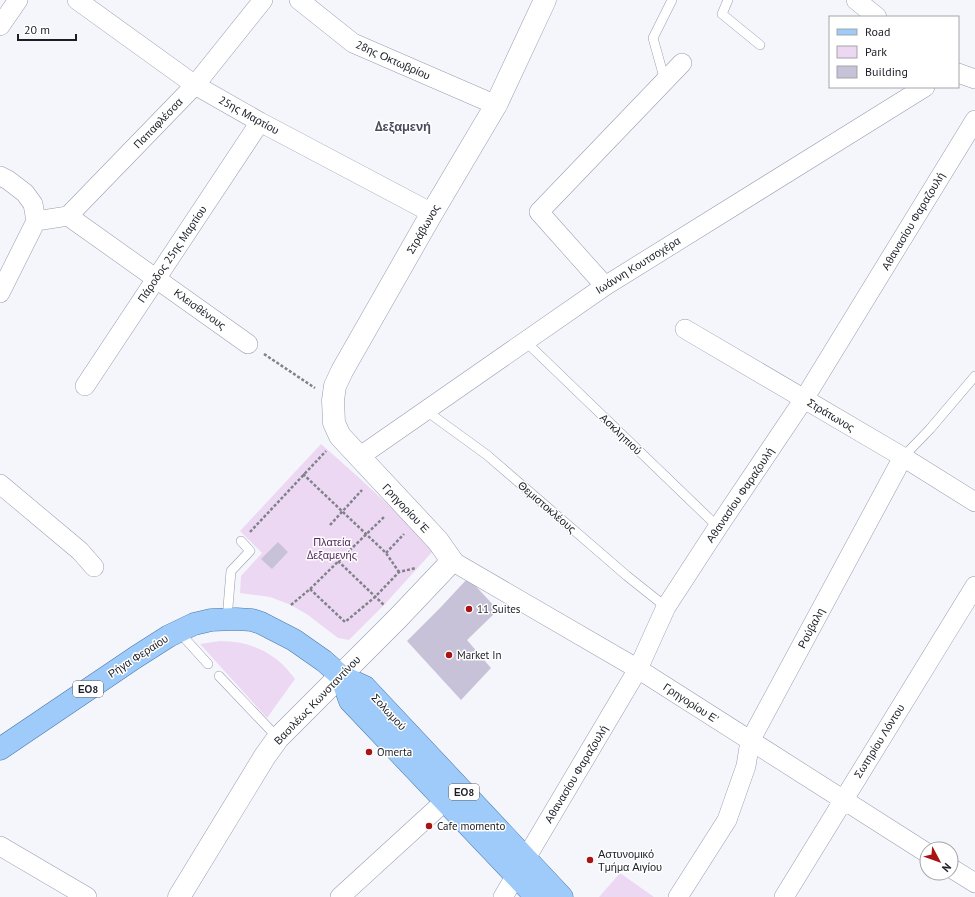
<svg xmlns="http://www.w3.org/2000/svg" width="975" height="897" font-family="'PT Sans',sans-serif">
<rect width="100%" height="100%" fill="#f5f6fb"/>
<path fill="#edd8f3" d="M321,444C360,478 398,513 434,550L384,605L349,640L338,638L308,615L291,605L270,597L240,593L241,576L262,553L240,531Z
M220,641C251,641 277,653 295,679L267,718L200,644Z
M620,873L654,897H599Z"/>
<path fill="#c7c2d8" d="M278,542L288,552L272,569L261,559Z
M468,578L498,610L467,640L491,668L461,700L407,641L440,608Z"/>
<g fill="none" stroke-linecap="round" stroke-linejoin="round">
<defs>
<path id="service" d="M728,0L722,14L760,45
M665,81L653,38L672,0
M525,341L718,527
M425,410L487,455L627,576L666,607
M903,457L930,429L975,376
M227,619L231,571L250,551L241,541
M178,631L208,664
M219,676L278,738"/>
<path id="minor" d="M77,0L195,85L260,122L432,213
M299,0L353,43L496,105
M856,0L877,17
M0,26L18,0
M958,73L975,79
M0,176L8,180L25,193L33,204L36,221L0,293
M68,216L248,344
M36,221L68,216L195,85L263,0
M605,286L539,212L682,63
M685,329L903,457L975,502
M85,386L260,122
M359,457L605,286L925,87
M0,484L80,551L94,567
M452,561L638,669L927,853
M0,846L87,897
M951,868L975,883
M340,897L445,801
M503,897L638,669L666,607L718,527L804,399L975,120
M678,897L727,820L746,766L750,741L903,457
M784,897L975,586"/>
<path id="tertiary" d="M179,897L265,756L278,738L398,618L452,561L438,541L340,436L334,423L333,400L335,386L342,371L432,213L496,105L545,0"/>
<path id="primary" d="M341,676L350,701L536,897
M0,749L136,657L169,636L194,624L211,620L236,619L252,620L261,623L294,640L324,661L341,676L365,687L562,897"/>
</defs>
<use href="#service" stroke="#979cb1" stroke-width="10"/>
<use href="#minor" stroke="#979cb1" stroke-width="20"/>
<use href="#tertiary" stroke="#979cb1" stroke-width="23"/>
<use href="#primary" stroke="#4778ad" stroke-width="23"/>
<path stroke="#818289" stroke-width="2.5" stroke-dasharray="3 2" stroke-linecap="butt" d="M264,354L315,388
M303,474L386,553L399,572
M330,525L362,490
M250,532L326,451
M386,553L404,534
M338,561L384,605
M310,589L345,622L375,597L399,572L416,568
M291,605L310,589L385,516"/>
<use href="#service" stroke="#fff" stroke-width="9"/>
<use href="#minor" stroke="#fff" stroke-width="19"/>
<use href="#tertiary" stroke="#fff" stroke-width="22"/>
<use href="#primary" stroke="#9ecbfa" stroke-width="22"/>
</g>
<g fill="#a81413" stroke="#fff" stroke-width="1.5">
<circle cx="469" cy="609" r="4"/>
<circle cx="449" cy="655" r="4"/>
<circle cx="369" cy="752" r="4"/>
<circle cx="429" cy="826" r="4"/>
<circle cx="590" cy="860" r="4"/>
</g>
<g text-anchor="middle" stroke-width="3" stroke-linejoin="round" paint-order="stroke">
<g fill="#fff" stroke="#606267" stroke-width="1">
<rect x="73" y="681" width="30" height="16" rx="3"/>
<rect x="449" y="784" width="30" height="16" rx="3"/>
</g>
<g font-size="10" font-weight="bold" fill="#1c1e26">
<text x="88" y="693">ΕΟ8</text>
<text x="464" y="796">ΕΟ8</text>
</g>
<g font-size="11" fill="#1c1e26" stroke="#fff">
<text transform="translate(393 60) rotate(24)" y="4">28ης Οκτωβρίου</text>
<text transform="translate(249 115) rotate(29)" y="4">25ης Μαρτίου</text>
<text transform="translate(158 123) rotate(-46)" y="4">Παπαφλέσσα</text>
<text transform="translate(913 221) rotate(-59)" y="4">Αθανασίου Φαραζουλή</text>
<text transform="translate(423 229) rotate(-60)" y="4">Στράβωνος</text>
<text transform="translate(172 254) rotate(-56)" y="4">Πάροδος 25ης Μαρτίου</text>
<text transform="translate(638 265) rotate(-32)" y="4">Ιωάννη Κουτσοχέρα</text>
<text transform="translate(200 309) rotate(36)" y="4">Κλεισθένους</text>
<text transform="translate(831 415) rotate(31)" y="4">Στράτωνος</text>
<text transform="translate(621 434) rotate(44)" y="4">Ασκληπιού</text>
<text transform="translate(740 495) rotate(-56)" y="4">Αθανασίου Φαραζουλή</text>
<text transform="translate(547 507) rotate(41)" y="4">Θεμιστοκλέους</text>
<text transform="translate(406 508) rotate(47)" y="4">Γρηγορίου Έ</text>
<text transform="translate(811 628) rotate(-62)" y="4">Ρούβαλη</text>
<text transform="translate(138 656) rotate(-33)" y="4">Ρήγα Φεραίου</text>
<text transform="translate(317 700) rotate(-46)" y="4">Βασιλέως Κωνσταντίνου</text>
<text transform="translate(691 703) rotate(33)" y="4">Γρηγορίου Ε'</text>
<text transform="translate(389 712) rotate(47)" y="4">Σολωμού</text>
<text transform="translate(879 741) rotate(-58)" y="4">Σωτηρίου Λόντου</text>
<text transform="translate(576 774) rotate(-59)" y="4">Αθανασίου Φαραζουλή</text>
</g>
<g font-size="11" fill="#54285e" stroke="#fff">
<text x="332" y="546">Πλατεία<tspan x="332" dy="13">Δεξαμενής</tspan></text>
</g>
<g font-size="11" fill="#1c1e26" stroke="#fff" text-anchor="start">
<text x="477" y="613">11 Suites</text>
<text x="457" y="659">Market In</text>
<text x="377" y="756">Omerta</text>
<text x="437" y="830">Cafe momento</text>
<text x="598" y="858">Αστυνομικό<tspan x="598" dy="13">Τμήμα Αιγίου</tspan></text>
</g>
<g font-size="13" font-weight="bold" fill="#474c5e" stroke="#fff">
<text x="403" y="131">Δεξαμενή</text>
</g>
</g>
<rect x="829" y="16" width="130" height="72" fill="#ffffff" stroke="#a4a5a8"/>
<rect x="837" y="29" width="20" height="6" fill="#9ecbfa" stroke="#a4a5a8"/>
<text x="865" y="36" font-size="12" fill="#1c1e26">Road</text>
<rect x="837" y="46" width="20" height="12" fill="#edd8f3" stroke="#a4a5a8"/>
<text x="865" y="56" font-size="12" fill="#1c1e26">Park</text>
<rect x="837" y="66" width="20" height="12" fill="#c7c2d8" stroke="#a4a5a8"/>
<text x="865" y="76" font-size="12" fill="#1c1e26">Building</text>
<g transform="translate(939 861) rotate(131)"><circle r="19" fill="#ffffff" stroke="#a4a5a8"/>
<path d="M0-3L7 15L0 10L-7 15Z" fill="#a81413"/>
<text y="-6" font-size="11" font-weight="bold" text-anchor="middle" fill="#1c1e26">N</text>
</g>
<path d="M18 34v6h58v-6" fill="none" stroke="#1c1e26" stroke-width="2"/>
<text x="24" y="34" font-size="12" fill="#1c1e26" stroke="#ffffff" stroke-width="3" paint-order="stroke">20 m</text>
</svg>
